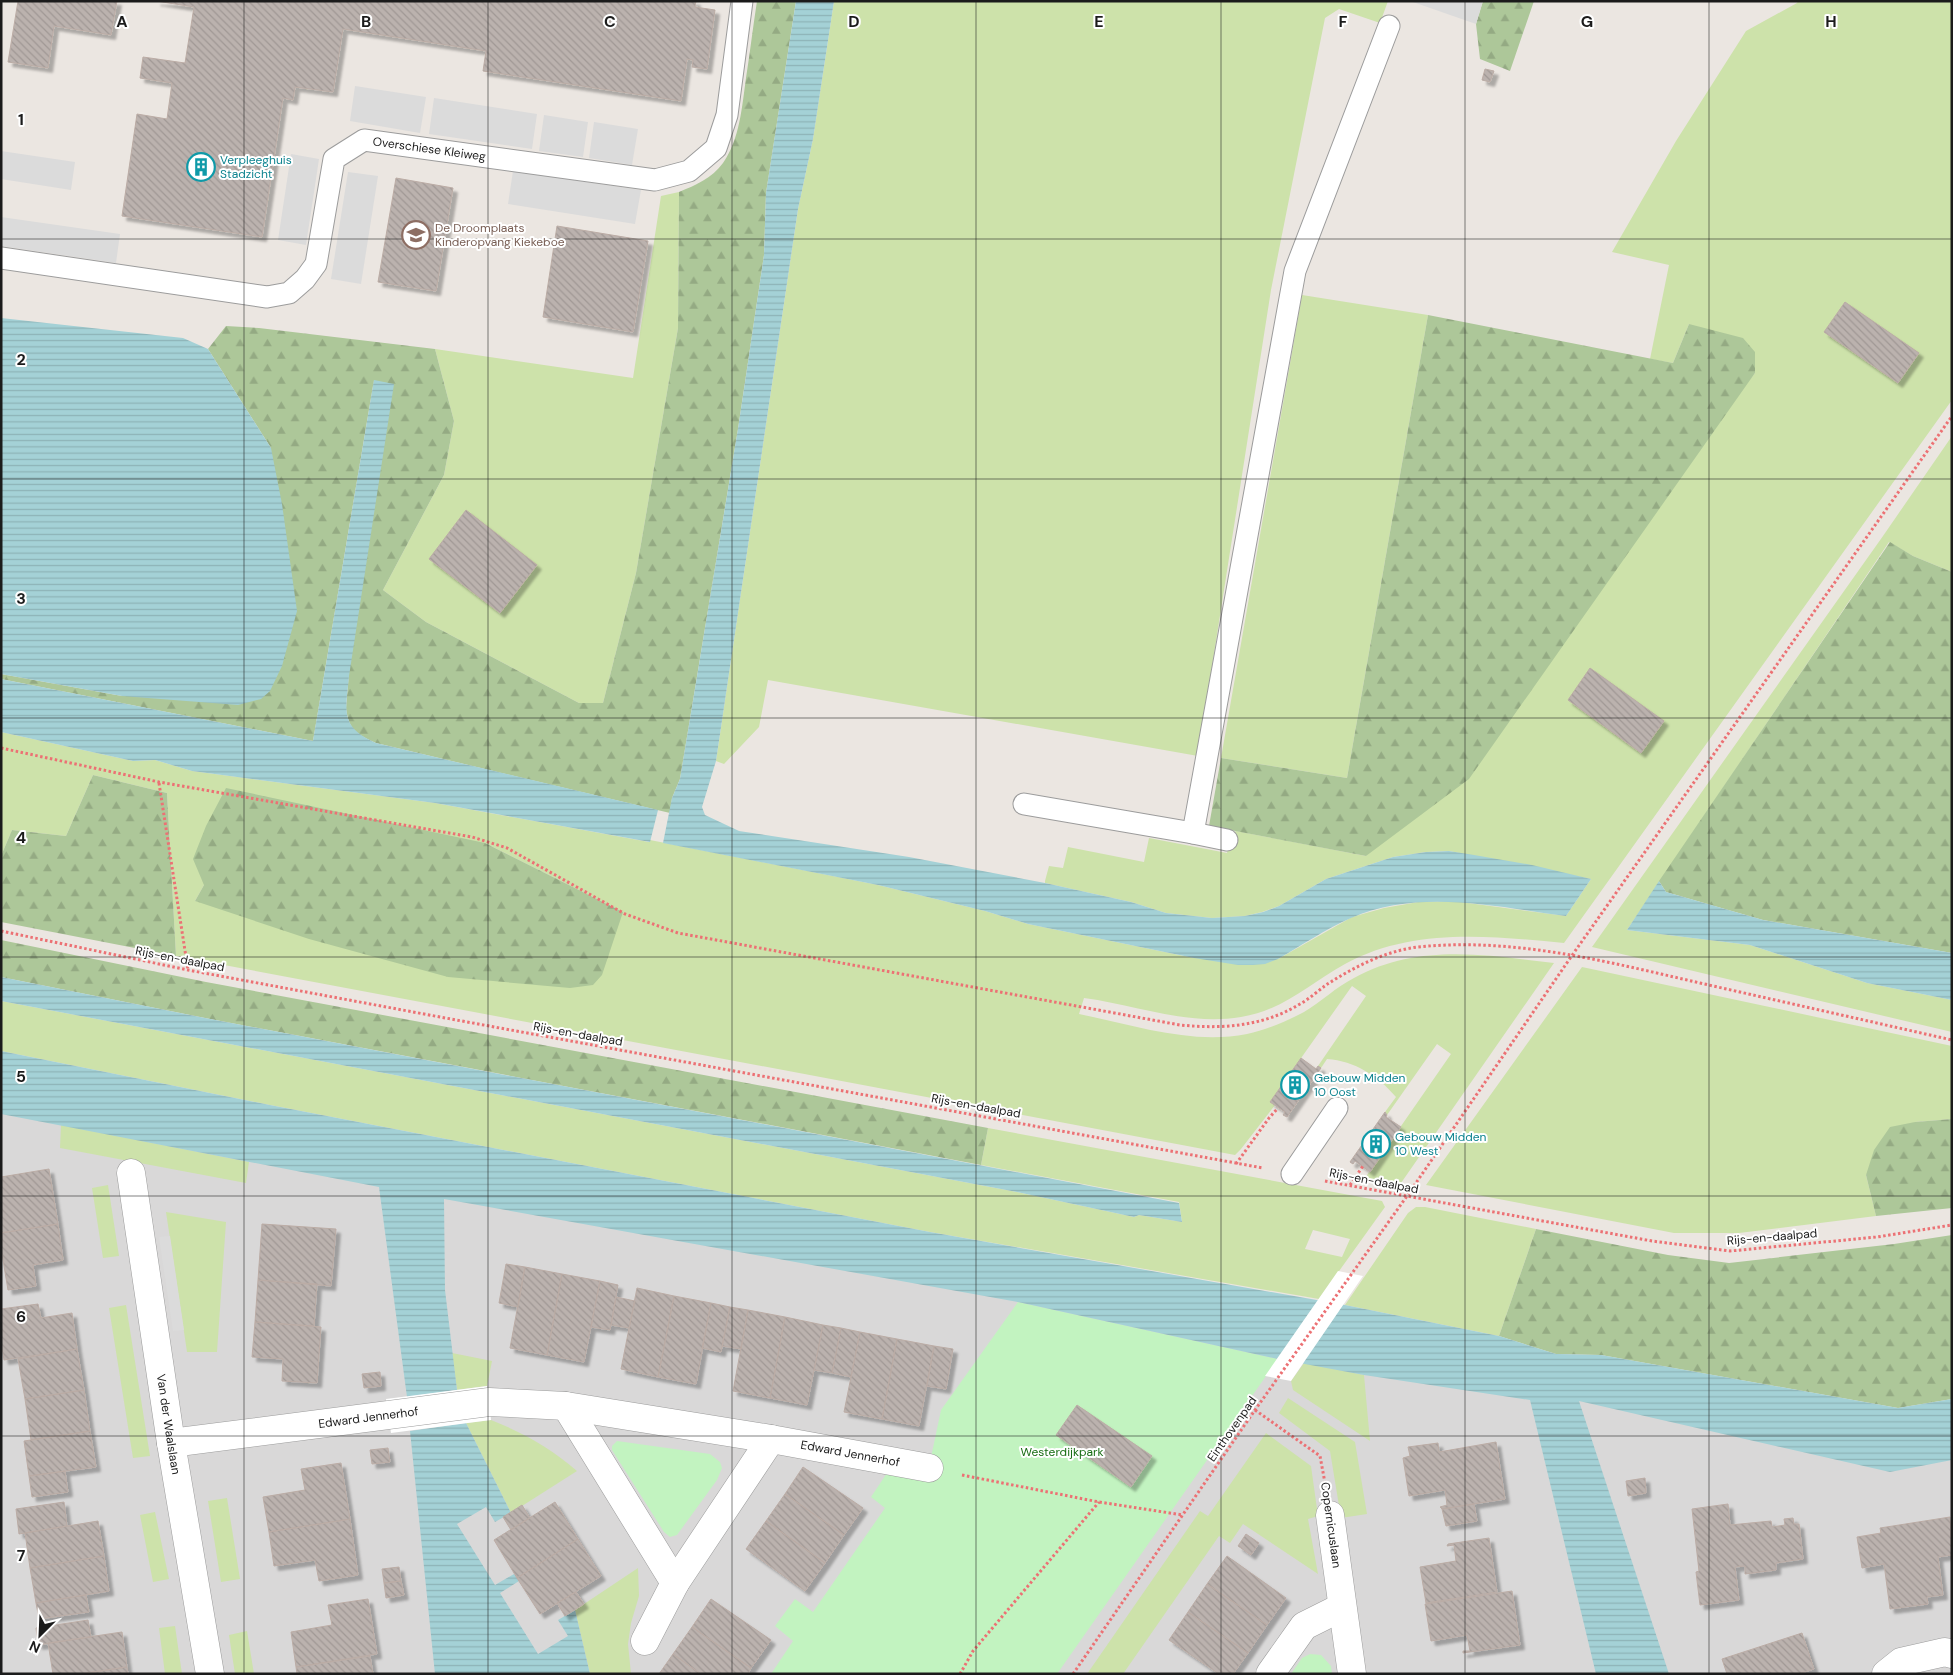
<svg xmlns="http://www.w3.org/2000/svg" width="1953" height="1675" font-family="'DM Sans',sans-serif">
<defs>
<pattern id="forest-firs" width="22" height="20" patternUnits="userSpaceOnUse" patternTransform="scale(1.25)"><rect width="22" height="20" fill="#adc799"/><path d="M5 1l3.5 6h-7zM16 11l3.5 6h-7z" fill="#94aa83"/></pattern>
<pattern id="water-rules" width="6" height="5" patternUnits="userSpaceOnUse" patternTransform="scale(1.25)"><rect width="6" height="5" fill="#a4d1d6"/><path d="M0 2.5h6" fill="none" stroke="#8db3b7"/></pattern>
<pattern id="building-back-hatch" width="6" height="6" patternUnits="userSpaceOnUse" patternTransform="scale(1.25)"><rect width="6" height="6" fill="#bbb2ae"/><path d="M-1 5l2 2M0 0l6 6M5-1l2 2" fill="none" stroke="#a09895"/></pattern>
<filter id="shadow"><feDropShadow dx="4.5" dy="4.5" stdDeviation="1" flood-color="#0004"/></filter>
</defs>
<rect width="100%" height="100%" fill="#ebe6e1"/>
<path fill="#d9d8d8" d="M1,1080L1952,1439V1674H1Z"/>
<path fill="#cde2aa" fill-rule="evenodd" d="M834,1H1388L1380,23L1339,9L1325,18L1271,290L1198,756L768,680L759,727L724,764L716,761L798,209L813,139Z
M1798,1H1952V400L1564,943C1491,936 1412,927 1345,964C1309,984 1284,1010 1241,1017C1187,1026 1137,1005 1084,998L1079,1014C1134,1025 1191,1045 1247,1034C1266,1030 1287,1021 1304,1012C1321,1002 1336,987 1354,978C1418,943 1485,955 1554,963L1401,1183L1365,1178L1451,1054L1437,1044L1387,1115L1385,1112L1396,1097C1378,1076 1355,1061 1327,1059L1321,1068L1318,1066L1366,996L1352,986L1270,1102L1275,1105L1241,1149L1235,1155L176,956L167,793L93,775L66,836L12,830L1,856V732L133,761L155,760L192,771L435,803L649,842L650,840L878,885L985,911L1028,924L1194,958L1278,959L1352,917L1384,908L1418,902L1453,901L1566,916L1591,879L1449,851L1426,852L1393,857L1326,879L1279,906L1262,912L1245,916L1212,918L1166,913L1131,902L1045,883V881L1049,866L1063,868L1068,847L1144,862L1149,838L1227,853L1231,835L1236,831L1366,856L1755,373L1689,324L1673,363L1650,359L1669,265L1612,252L1676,141L1746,31L1797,3ZM485,843L623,912L195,901L204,885Z
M679,192L678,328L636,573L603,703H579L426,622L383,590L444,475L454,421L435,349L633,378L661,196Z
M1302,295L1428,315L1347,778L1221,758Z
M1952,436V572L1913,556L1889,542L1627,930L1750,945L1867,983L1952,1000V1032L1592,947L1883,536Z
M1582,967L1952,1046V1119L1915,1122L1866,1175L1876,1216L1739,1233H1674L1426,1185Z
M1,1001L1017,1192L1134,1217L1139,1215L1182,1222L1179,1202L981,1165L988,1128L1382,1201L1385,1207L1319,1299L930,1232L270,1105L1,1051ZM1313,1230L1350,1239L1342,1257L1305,1249Z
M61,1125L249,1162L246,1183L60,1148Z
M108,1185L119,1256L103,1258L92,1188Z
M1416,1207H1425L1536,1229L1499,1336L1345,1305L1408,1213Z
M166,1212L226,1222L217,1352H187Z
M126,1305L150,1456L133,1458L109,1308Z
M452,1353L492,1361L487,1386L457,1390Z
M1304,1363L1364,1375L1370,1441L1293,1390L1291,1381Z
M1288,1398L1355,1442L1367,1514L1341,1518L1330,1451L1279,1413Z
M491,1420C524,1433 551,1448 577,1471L511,1513L466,1423Z
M1266,1433L1311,1466L1318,1516L1308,1519L1318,1574L1243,1524L1230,1543L1219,1536L1123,1674H1087L1200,1511L1208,1516Z
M227,1498L240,1579L221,1582L208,1501Z
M155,1512L169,1579L153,1582L140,1515Z
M638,1568L639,1596L631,1623L628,1644L631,1674H590L575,1610Z
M175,1626L182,1674H165L159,1628Z
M247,1631L254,1674H235L229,1635Z"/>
<path fill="url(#forest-firs)" d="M757,1H796L766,193L764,255L738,429L680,779L672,798L670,813L376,743C356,734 349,730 346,708L374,380L313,741L1,679V674L122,696L271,448L208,349L226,326L259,328L435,349L454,421L444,475L383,590L426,622L579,703H603L636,573L678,328L679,192C696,185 712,178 723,163C740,139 742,106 746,78C750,52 753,27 757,1Z
M1483,1H1534L1510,71L1480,59L1476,24Z
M1428,315L1673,363L1689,324L1743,338L1755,352V373L1469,779L1366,856L1209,826L1221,758L1347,778Z
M1890,542L1913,556L1952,572V953L1763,920L1666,892L1659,881Z
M93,775L167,793L176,956L1,922V856L12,830L66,836Z
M226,788L485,843L623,912L602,975L593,985L570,988L448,977L309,939L195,901L204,885L193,859L206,826Z
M1,940L206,982L988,1128L981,1165L205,1018L1,977Z
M1952,1119V1208L1876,1216L1866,1175L1874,1150L1890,1127L1915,1122Z
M1536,1229L1668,1255L1729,1263L1894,1244L1952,1235V1399L1898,1408L1601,1355L1556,1354L1499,1336Z"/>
<path fill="#c2f3c0" d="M1018,1302L1278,1359L1057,1674H771L793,1641L775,1626L795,1599L813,1612L885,1508L871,1497L887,1473L926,1481L941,1410Z
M617,1441L710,1454L720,1462L722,1468L717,1480L677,1535L670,1537L664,1532L612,1450V1446Z
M1310,1654L1321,1655L1331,1666L1332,1674H1291L1302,1658Z"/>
<path fill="#dbdbdb" d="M1410,1H1483L1476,24Z
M355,86L426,97L420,133L350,121Z
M434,98L537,114L532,149L429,134Z
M544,115L588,122L583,157L539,151Z
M594,122L638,129L632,165L589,158Z
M1,151L75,162L71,190L1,179Z
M291,154L319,159L306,245L278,240Z
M513,171L641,190L635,224L508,204Z
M348,172L378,176L361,284L331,279Z
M1,217L120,234L116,263L1,246Z
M170,1236L184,1330L173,1331L159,1237Z"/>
<path fill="url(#water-rules)" d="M796,1H834L813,139L798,209L716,761L702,807L705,815L739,831L909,857L1045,883L1131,902L1166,913L1212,918L1245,916L1263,912L1279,906L1326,879L1393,857L1426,852L1449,851L1474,855L1532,865L1591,879L1566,916C1496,907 1420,888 1351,918C1326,929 1302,945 1278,959L1265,964L1253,965H1238L1194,958L1028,924L985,911L878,885L663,843L672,798L680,779L738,429L764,255L766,193Z
M1,318L183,338L208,349L271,448L282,504L297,611L282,666L270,691L261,699L238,705L122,696L1,674Z
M374,380L394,384L349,676C346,711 339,727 376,743L658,810L650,842L435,803L192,771L155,760L133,761L1,732V679L313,741Z
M1659,881L1666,892L1763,920L1952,953V1000L1867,983L1750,945L1627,930Z
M1,977L205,1018L1179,1203L1182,1222L1139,1215L1134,1217L1017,1192L1,1001Z
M1,1051L270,1105L930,1232L1345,1305L1499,1336L1556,1354L1601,1355L1898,1408L1952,1399V1460L1890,1472L1579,1401L1669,1674H1596L1530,1400L1364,1375L1278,1359L1018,1302L444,1199L445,1290L457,1390L407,1397L379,1187L1,1114Z
M466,1423L511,1513L495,1522L486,1507L457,1524L495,1585L514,1574L519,1581L500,1593L538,1654L568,1636L558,1620L575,1610L590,1674H435L410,1431Z"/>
<path fill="#fff" d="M1338,1271L1363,1276L1291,1381L1265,1376Z
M487,1386L491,1420L391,1433L386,1399Z"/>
<path fill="url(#building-back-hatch)" stroke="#bbaca5" filter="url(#shadow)" d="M18,1H117L111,35L54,26L48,68L8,62Z
M156,1H696L695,7L715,10L707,69L692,67L693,60L687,59L681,101L483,71L486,51L343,29L333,92L295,87L293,100L283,98L262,237L122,216L137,114L167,119L172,83L140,78L143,57L185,63L194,7Z
M1485,69L1494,71L1490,82L1482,80Z
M396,178L453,188L436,291L378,282Z
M557,226L648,241L633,332L543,317Z
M1845,302L1919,353L1898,383L1824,332Z
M466,510L537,565L500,613L429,559Z
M1590,668L1664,721L1641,753L1568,700Z
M1301,1058L1316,1069L1318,1066L1321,1068L1287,1117L1283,1115L1285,1112L1270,1102Z
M1385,1112L1387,1115L1386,1117L1401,1127L1370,1172L1355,1161L1353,1164L1350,1162Z
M49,1169L58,1224L1,1233V1177Z
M58,1224L63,1260L33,1265L36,1286L8,1290L1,1248V1233Z
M262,1224L336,1229L331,1286L258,1280Z
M506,1264L525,1267L518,1307L499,1303Z
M525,1267L562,1274L547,1355L510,1348Z
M562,1274L600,1281L584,1362L547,1355Z
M258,1280L317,1284L314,1326L255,1322Z
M600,1281L618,1285L610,1330L591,1327Z
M637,1288L674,1296L658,1377L621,1369Z
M674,1296L711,1303L696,1384L658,1377Z
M616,1297L635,1301L629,1328L611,1325Z
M711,1303L730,1307L721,1352L702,1348Z
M38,1304L41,1318L72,1313L77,1349L4,1360L1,1342V1309Z
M730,1307L748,1310L741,1349L722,1346Z
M748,1310L785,1317L770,1398L733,1391Z
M785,1317L823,1325L807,1405L770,1398Z
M255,1322L321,1327L317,1383L282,1381L283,1359L252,1357Z
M823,1325L841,1328L832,1373L814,1370Z
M841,1328L860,1332L851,1377L832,1373Z
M860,1332L897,1339L882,1419L844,1412Z
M897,1339L934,1346L919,1426L882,1419Z
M934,1346L953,1349L946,1389L927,1386Z
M77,1349L84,1390L25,1399L18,1359Z
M380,1372L381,1386L364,1388L362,1374Z
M84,1390L90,1431L31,1440L25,1399Z
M1077,1405L1152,1456L1131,1487L1056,1435Z
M90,1431L96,1467L29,1476L24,1441Z
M1496,1442L1505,1499L1442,1509L1440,1507L1447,1505L1445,1490L1409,1496L1403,1458L1410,1456L1408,1447L1438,1443L1439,1452Z
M388,1448L390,1462L372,1464L370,1450Z
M341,1463L350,1519L269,1532L263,1497L305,1490L301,1469Z
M803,1467L863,1508L844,1535L785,1494Z
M65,1471L68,1492L32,1497L29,1476Z
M1645,1478L1646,1493L1628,1496L1626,1481Z
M785,1494L844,1535L825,1563L766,1521Z
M64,1502L67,1526L19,1534L16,1509Z
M555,1502L578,1539L517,1578L494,1540Z
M1474,1504L1477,1521L1446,1526L1442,1509Z
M1728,1504L1730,1525L1771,1521L1772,1527L1785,1525L1784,1519L1793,1518L1794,1524H1799L1803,1559L1776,1563V1570L1745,1574V1566L1735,1567L1739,1600L1700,1605L1696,1572L1699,1571L1692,1509Z
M522,1505L530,1518L511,1530L503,1517Z
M1950,1517L1952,1555L1938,1557L1943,1595L1927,1597L1928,1604L1890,1609L1884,1564L1862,1568L1857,1537L1881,1533L1880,1528Z
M350,1519L358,1575L319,1581L315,1560L274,1566L269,1532Z
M98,1521L104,1556L30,1568L25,1533Z
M766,1521L825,1563L805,1591L746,1549Z
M1246,1534L1259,1543L1251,1555L1238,1546Z
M1489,1538L1497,1592L1426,1603L1420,1567L1456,1561L1454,1545L1447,1546L1448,1544Z
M578,1539L601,1576L540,1614L517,1578Z
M104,1556L109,1591L36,1603L30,1568Z
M1227,1556L1286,1598L1267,1625L1207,1584Z
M399,1567L401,1581L384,1583L382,1569Z
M401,1581L404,1595L386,1598L384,1583Z
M1207,1584L1267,1625L1248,1653L1188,1612Z
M1512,1591L1520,1645L1463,1653V1651H1470L1467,1635L1431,1641L1425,1604Z
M576,1592L584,1604L565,1616L557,1603Z
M86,1595L89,1612L39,1619L36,1603Z
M368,1599L377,1654L296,1667L291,1632L332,1625L328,1605Z
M711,1599L771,1640L751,1668L692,1627Z
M1188,1612L1248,1653L1233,1674H1219L1169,1640Z
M88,1620L91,1637L38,1645L36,1628Z
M692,1627L751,1668L748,1674H701L673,1654Z
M122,1632L127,1667L80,1674H53L48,1643Z
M1802,1633L1814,1669L1798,1674H1727L1722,1659Z
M673,1654L677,1657L701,1674H659Z
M370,1656L373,1674H297L296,1667Z
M127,1667L128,1674H80Z"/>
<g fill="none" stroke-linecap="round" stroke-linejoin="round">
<defs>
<g id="lane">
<path id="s1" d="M1,258L267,297L289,293L305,279L316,264L334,159L364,140L655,180L689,171L716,148L727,115L742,1"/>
<path d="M1024,804L1193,833L1295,271L1389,26"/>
<path d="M1193,833L1227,840"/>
<path d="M1292,1174L1337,1108"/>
</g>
<g id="street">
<path id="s2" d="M131,1173L171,1443L210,1674"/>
<path d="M566,1406L675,1583"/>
<path id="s3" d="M171,1443L489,1402L566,1406L771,1439L929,1468"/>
<path d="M1330,1515L1352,1674"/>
<path d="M645,1641L675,1583L771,1439"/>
<path d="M1270,1674L1304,1626L1342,1607"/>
<path d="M1886,1674L1901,1662L1945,1652L1952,1654"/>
</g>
</defs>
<use href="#lane" stroke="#9c9c9c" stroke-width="23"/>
<use href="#street" stroke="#9c9c9c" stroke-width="29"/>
<path stroke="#ec7174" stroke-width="3" stroke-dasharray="2.5 2.5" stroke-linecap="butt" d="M1,748L159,782L472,837L507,848L625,914L678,933L1180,1025C1222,1029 1262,1027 1300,1004C1309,999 1318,991 1326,985C1354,967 1385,951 1418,947C1515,937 1608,962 1700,983C1784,1002 1868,1021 1952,1040
M159,783L188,970
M1,931L188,970L440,1017L1263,1168
M1236,1164L1269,1118L1278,1108
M1325,1181L1652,1241L1730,1251L1877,1237L1952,1225
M1350,1185L1363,1166
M1255,1410L1320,1456L1325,1483
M962,1475L1099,1502L1183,1515
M960,1674L973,1651L1099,1502
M1073,1674L1255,1410L1407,1196L1573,954L1952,416"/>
<use href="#lane" stroke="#fff" stroke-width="21"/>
<use href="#street" stroke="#fff" stroke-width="28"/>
</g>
<path fill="none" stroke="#1b1b1b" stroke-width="1" stroke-opacity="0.55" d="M244,1V1674M488,1V1674M732,1V1674M976,1V1674M1221,1V1674M1465,1V1674M1709,1V1674M1,239H1952M1,479H1952M1,718H1952M1,957H1952M1,1196H1952M1,1436H1952"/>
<defs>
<symbol id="building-ring" viewBox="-11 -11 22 22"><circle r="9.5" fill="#fff" stroke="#0f9aa8" stroke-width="1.5"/><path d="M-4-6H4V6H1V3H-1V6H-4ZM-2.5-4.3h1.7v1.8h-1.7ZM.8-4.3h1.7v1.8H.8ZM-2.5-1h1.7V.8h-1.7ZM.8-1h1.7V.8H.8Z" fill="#0f9aa8"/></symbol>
<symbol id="school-ring" viewBox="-11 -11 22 22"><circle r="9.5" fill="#fff" stroke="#8d6e63" stroke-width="1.5"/><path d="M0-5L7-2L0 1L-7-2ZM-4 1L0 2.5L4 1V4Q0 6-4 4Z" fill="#8d6e63"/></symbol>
</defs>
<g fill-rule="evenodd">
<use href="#building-ring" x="185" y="151" width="32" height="32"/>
<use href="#school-ring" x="400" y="219" width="32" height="32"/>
<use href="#building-ring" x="1279" y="1069" width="32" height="32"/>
<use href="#building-ring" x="1360" y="1128" width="32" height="32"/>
</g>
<g text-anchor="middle" stroke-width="4" stroke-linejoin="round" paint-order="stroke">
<g font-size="12" fill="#1b1b1b" stroke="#fff">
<text dy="4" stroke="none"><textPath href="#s1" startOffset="539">Overschiese Kleiweg</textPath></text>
<text transform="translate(180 959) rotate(11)" y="4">Rijs-en-daalpad</text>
<text transform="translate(578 1034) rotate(10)" y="4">Rijs-en-daalpad</text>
<text transform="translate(976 1106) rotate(10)" y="4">Rijs-en-daalpad</text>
<text transform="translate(1374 1181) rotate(11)" y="4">Rijs-en-daalpad</text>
<text transform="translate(1772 1237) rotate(-5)" y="4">Rijs-en-daalpad</text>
<text dy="4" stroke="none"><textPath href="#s3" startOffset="199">Edward Jennerhof</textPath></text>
<text dy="4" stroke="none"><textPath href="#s2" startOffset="254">Van der Waalslaan</textPath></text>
<text transform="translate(1232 1429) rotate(-55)" y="4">Einthovenpad</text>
<text dy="4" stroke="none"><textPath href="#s3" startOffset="686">Edward Jennerhof</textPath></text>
<text transform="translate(1331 1525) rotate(82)" y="4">Copernicuslaan</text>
</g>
<g font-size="12" fill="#0d838f" stroke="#fff" text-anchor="start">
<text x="220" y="164">Verpleeghuis<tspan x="220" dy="14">Stadzicht</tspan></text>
<text x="1314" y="1082">Gebouw Midden<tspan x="1314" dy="14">10 Oost</tspan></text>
<text x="1395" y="1141">Gebouw Midden<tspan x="1395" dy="14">10 West</tspan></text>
</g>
<g font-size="12" fill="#785e54" stroke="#fff" text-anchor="start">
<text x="435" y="232">De Droomplaats<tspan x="435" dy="14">Kinderopvang Kiekeboe</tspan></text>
</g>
<g font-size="12" fill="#186d14" stroke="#fff">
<text x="1062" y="1456">Westerdijkpark</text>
</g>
</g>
<g font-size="16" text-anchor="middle" font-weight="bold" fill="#1b1b1b" stroke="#fff" stroke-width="4" stroke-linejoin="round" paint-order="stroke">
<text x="122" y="27">A</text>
<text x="366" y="27">B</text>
<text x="610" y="27">C</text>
<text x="854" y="27">D</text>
<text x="1099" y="27">E</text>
<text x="1343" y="27">F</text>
<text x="1587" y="27">G</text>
<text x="1831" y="27">H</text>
<text x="21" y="125">1</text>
<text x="21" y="365">2</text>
<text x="21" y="604">3</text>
<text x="21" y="843">4</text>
<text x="21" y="1082">5</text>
<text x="21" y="1322">6</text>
<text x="21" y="1561">7</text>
</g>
<rect width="1953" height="1675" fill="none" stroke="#1b1b1b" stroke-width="5"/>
<g transform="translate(40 1635) rotate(204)" stroke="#ffffff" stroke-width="4" paint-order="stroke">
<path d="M0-4L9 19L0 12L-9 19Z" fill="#1b1b1b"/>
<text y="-8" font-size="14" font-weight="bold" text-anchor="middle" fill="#1b1b1b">N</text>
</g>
</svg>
